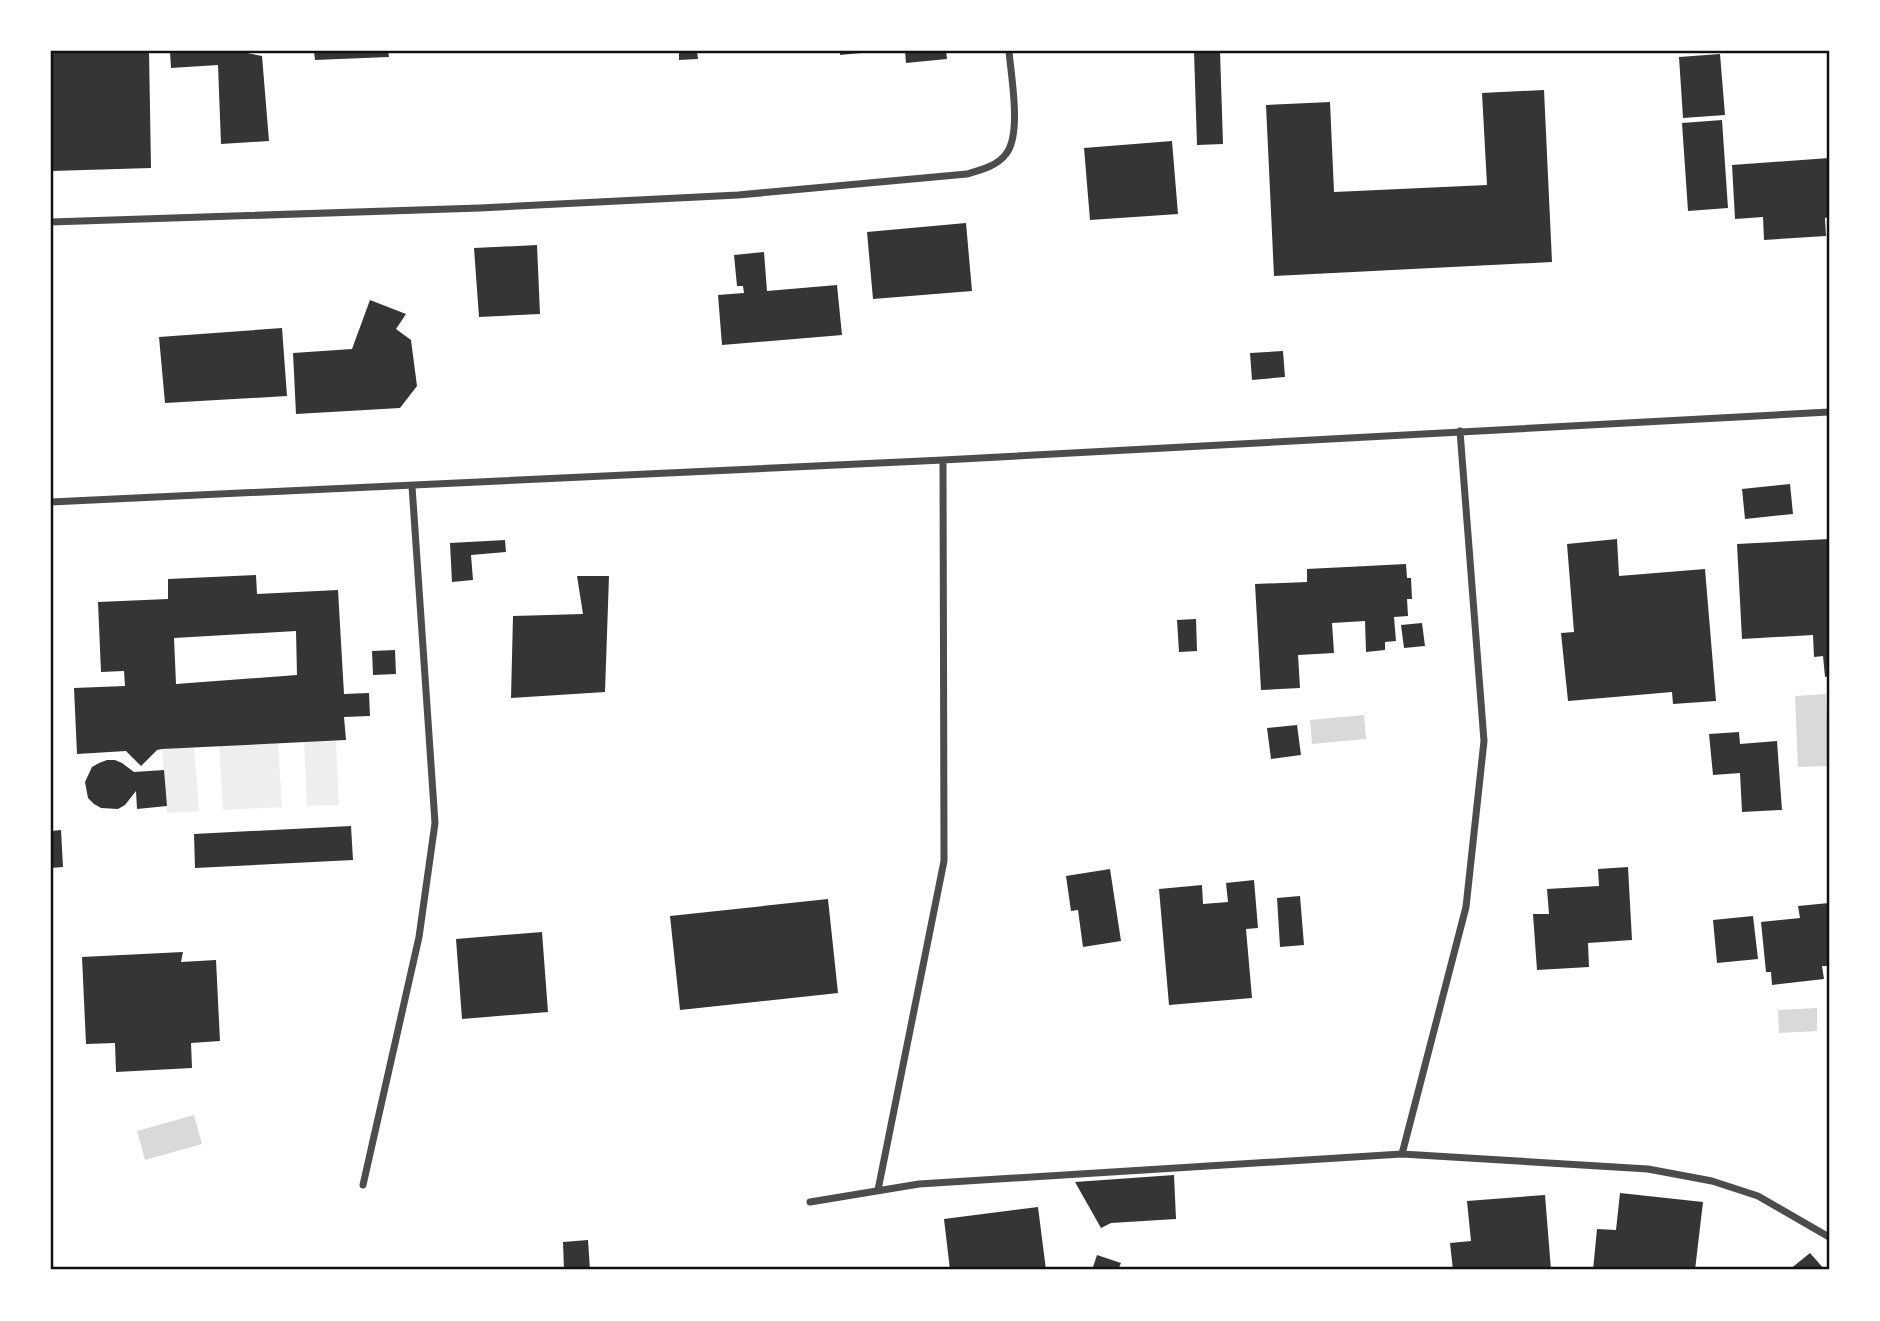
<svg xmlns="http://www.w3.org/2000/svg" width="1880" height="1321" font-family="Helvetica,sans-serif">
<rect width="100%" height="100%" fill="#fff"/>
<path fill="#eee" d="M336,741L339,805L307,806L304,742Z
M278,743L282,807L223,810L219,745Z
M194,746L199,811L167,813L162,749Z"/>
<path fill="#d9d9d9" d="M1826,694L1829,766L1798,767L1795,696Z
M1364,715L1366,739L1312,744L1310,720Z
M1817,1008V1031L1779,1033L1778,1010Z
M194,1115L202,1144L145,1160L137,1131Z"/>
<path fill="#353535" fill-rule="evenodd" d="M51,51H149L151,168L51,171Z
M170,51H243L242,52L262,56L269,141L221,144L218,65L171,68Z
M314,51H388L389,57L315,60Z
M679,51H697L698,59L679,60Z
M840,51H861V53L840,55Z
M905,51H946L947,59L906,63Z
M1194,51H1220L1223,144L1197,145Z
M1720,54L1725,115L1683,118L1679,57Z
M1544,90L1552,262L1274,276L1266,105L1330,102L1334,192L1487,185L1482,93Z
M1722,120L1728,208L1688,211L1682,123Z
M1172,141L1178,214L1090,220L1084,148Z
M1829,158V217L1825,218L1826,236L1764,240L1763,217L1735,219L1732,165Z
M966,223L972,291L873,299L867,232Z
M537,245L540,314L479,317L474,248Z
M764,252L767,291L837,285L842,335L722,345L718,295L744,293L743,286H737L734,255Z
M370,300L406,314L396,329L411,340L417,386L400,408L296,414L293,353L352,349Z
M282,328L287,396L165,403L159,337Z
M1283,351L1285,377L1252,380L1250,353Z
M1790,484L1793,514L1745,519L1742,489Z
M1617,539L1619,576L1705,569L1716,701L1673,704L1672,692L1568,701L1561,633L1574,632L1567,544Z
M1829,539V676L1825,677L1823,656L1814,657L1813,635L1742,639L1737,544Z
M505,540L506,552L471,555L473,580L452,582L450,543Z
M1406,564L1407,578H1411L1412,599H1407L1408,616L1394,617L1396,641L1385,642V650L1366,652L1365,621L1332,623L1334,653L1298,655L1300,688L1261,690L1255,584L1307,582V569Z
M256,575L257,594L338,590L344,694L369,693L370,716L344,717L346,740L162,749L157,750L141,766L126,751L77,754L74,688L125,686L124,671L101,672L98,602L168,599V579ZM296,631L297,675L176,684L174,638Z
M577,576H609L605,692L511,698L513,616L583,614Z
M1196,619L1197,651L1179,652L1177,620Z
M1422,623L1425,646L1404,648L1401,625Z
M395,650L396,674L373,675L372,651Z
M1297,725L1301,755L1271,759L1267,728Z
M1739,732L1740,744L1777,741L1782,810L1742,812L1740,773L1713,775L1709,734Z
M107,760H115L122,763L134,772L164,770L167,806L137,809L136,791L125,805L118,809L101,808L94,804L88,798L85,782L92,767L99,763Z
M351,826L353,860L195,868L194,834Z
M61,830L63,867L51,868V831Z
M1628,867L1632,940L1588,943L1589,967L1537,970L1533,914H1549L1547,889L1599,886L1598,869Z
M1110,869L1121,941L1083,947L1078,910L1071,911L1066,876Z
M1254,880L1258,928L1246,929L1252,998L1169,1005L1159,889L1202,885L1203,904L1228,902L1226,883Z
M1300,896L1304,945L1280,947L1277,898Z
M828,899L838,993L680,1010L670,916Z
M1829,903V966H1822L1824,979L1772,985L1771,972H1766L1761,922L1800,918L1798,906Z
M1753,916L1758,959L1717,963L1713,920Z
M542,932L548,1012L462,1019L456,939Z
M183,952L181,962L216,960L220,1041L191,1043L192,1068L116,1072L115,1043L86,1044L82,957Z
M1174,1175L1176,1219L1111,1223L1101,1228L1075,1182Z
M1620,1193L1703,1202L1695,1270H1593L1597,1229L1616,1230Z
M1545,1195L1551,1270H1453L1450,1243L1471,1241L1467,1201Z
M1038,1207L1046,1270H950L944,1219Z
M588,1240L590,1270H564L563,1242Z
M1810,1253L1825,1270H1789Z
M1097,1255L1121,1263L1118,1270H1092Z"/>
<g fill="none" stroke-linecap="round" stroke-linejoin="round">
<path stroke="#4c4c4c" stroke-width="7" d="M51,222L480,208L738,195L967,174C981,170 997,166 1006,154C1022,134 1011,76 1009,51
M51,502L943,460L1829,412
M1402,1154L1466,907L1484,741L1460,431
M363,1185L419,937L435,823L412,486
M878,1190L944,861L943,460
M810,1202L919,1184L1402,1154L1648,1169L1712,1181L1758,1196L1829,1237"/>
</g>
<rect width="1880" height="1321" fill="none" stroke="#ffffff" stroke-width="105"/>
<rect x="52" y="52" width="1776" height="1216" fill="none" stroke="#111" stroke-width="2.5"/>
</svg>
